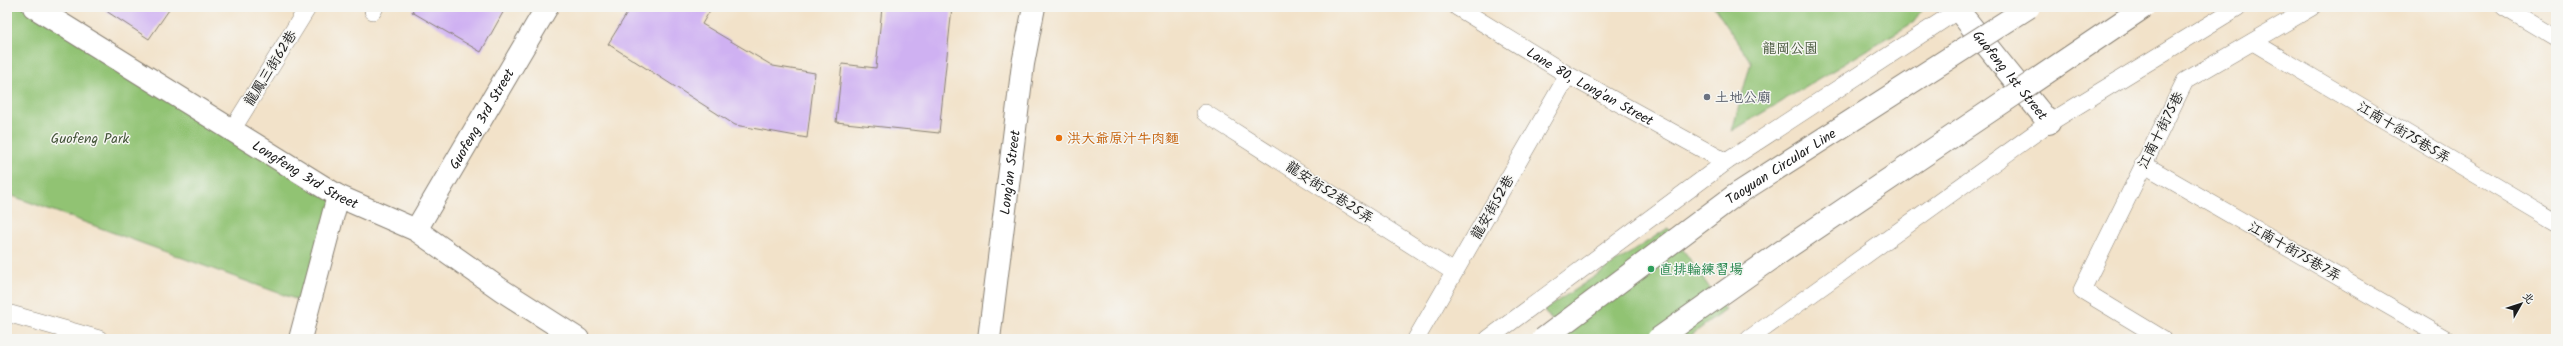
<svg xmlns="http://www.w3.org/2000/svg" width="2563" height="346" font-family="Kalam,'LXGW WenKai TC',sans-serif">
<rect width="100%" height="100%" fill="#f6f6f2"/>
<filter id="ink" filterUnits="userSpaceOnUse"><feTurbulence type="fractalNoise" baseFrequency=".025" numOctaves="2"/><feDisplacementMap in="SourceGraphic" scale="8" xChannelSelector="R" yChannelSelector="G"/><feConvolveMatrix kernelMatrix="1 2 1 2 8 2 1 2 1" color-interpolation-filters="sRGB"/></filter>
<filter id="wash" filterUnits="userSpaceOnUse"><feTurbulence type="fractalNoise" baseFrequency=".012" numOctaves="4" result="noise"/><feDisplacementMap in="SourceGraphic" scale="16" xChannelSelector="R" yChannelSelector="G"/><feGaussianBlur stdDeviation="0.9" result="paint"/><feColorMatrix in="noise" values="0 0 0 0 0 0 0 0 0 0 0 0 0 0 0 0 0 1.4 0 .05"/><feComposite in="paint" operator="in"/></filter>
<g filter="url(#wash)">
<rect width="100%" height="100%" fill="#f2e2c9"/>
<path fill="#91c373" stroke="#567048" d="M7,7H34L338,196L309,304L7,194Z
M1714,7H1923L1914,22L1732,131L1751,62Z
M1668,228L1725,310L1686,339H1565L1544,310Z"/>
<g id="blocks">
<path fill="#cfb1f2" d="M100,7H171L149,39Z
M414,7H506L481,52L412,12Z
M631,7H712L702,24L773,66L815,73L807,138L735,125L608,44Z
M882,7H952L939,133L836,122L842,64L876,68Z"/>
</g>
</g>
<g filter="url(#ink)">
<use href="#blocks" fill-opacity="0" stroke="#877f72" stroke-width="1"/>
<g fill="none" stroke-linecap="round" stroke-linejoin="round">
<defs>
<g id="lane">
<path id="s1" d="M1457,7L1568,75L1726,162"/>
<path d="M2504,7L2556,38"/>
<path d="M373,11L375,7"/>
<path d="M2253,42L2556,222"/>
<path d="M1205,113L1454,272"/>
<path d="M232,130L308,7"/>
<path d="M2143,164L2446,339"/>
<path d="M7,313L99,339"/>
<path d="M1416,339L1568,75"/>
<path d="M1488,339L1726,162L1963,7"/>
<path d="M1749,339L2049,123L2238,7"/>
<path d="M2163,339L2082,290L2185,81L2312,7"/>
</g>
<g id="street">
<path id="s2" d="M34,7L338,196L416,230L503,291L578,339"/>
<path id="s3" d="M1960,7L1958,10L2049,123"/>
<path id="s4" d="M416,230L547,7"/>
<path d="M300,339L338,196"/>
</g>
<g id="secondary">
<path id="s5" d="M989,339L1023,64L1034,7"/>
</g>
</defs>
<use href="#lane" stroke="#877f72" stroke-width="18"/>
<use href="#street" stroke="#877f72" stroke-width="24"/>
<use href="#secondary" stroke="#877f72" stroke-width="24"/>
<use href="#lane" stroke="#fff" stroke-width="17"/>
<use href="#street" stroke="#fff" stroke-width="22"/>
<use href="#secondary" stroke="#fff" stroke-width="22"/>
<defs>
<g id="highway-bridge">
<path id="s6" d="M1543,339L1734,196L2029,7"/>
<path d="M1658,339L1781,252L2144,7"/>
</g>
</defs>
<use href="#highway-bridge" stroke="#877f72" stroke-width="24" stroke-linecap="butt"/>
<use href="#highway-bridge" stroke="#fff" stroke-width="22"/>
</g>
</g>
<circle fill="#6b7280" stroke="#f6f6f2" stroke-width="1.5" cx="1707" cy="97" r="4"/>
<circle fill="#e8710a" stroke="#f6f6f2" stroke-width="1.5" cx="1059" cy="138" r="4"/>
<circle fill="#2e9e5b" stroke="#f6f6f2" stroke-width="1.5" cx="1651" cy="269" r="4"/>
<g text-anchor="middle" stroke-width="3" stroke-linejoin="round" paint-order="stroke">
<g font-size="14" fill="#45563a" stroke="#f6f6f2">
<text x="1790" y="53">龍岡公園</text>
<text x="90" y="143">Guofeng Park</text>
</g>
<g font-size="14" fill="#1c1c1c" stroke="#f6f6f2">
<text transform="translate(270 68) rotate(-58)" y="5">龍鳳三街62巷</text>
<text dy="5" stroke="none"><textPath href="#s3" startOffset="87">Guofeng 1st Street</textPath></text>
<text dy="5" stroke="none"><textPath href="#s1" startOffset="155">Lane 80, Long'an Street</textPath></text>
<text dy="5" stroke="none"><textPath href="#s4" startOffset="129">Guofeng 3rd Street</textPath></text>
<text transform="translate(2160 130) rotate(-63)" y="5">江南十街75巷</text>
<text transform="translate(2404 132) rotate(31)" y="5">江南十街75巷5弄</text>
<text dy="5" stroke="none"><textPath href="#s6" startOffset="294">Taoyuan Circular Line</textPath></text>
<text dy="5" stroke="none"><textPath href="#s5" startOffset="168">Long'an Street</textPath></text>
<text dy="5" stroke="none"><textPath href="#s2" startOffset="319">Longfeng 3rd Street</textPath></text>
<text transform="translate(1330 192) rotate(33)" y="5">龍安街52巷25弄</text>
<text transform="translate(1492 207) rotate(-60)" y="5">龍安街52巷</text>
<text transform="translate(2295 251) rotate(30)" y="5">江南十街75巷7弄</text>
</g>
<g font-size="14" fill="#5b616d" stroke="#f6f6f2" text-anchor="start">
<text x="1715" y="102">土地公廟</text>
</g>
<g font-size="14" fill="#c56008" stroke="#f6f6f2" text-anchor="start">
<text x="1067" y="143">洪大爺原汁牛肉麵</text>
</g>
<g font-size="14" fill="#27864d" stroke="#f6f6f2" text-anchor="start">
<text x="1659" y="274">直排輪練習場</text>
</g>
</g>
<rect width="2563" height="346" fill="none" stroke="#f6f6f2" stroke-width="24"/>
<g transform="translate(2521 304) rotate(51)" stroke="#f6f6f2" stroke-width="3" paint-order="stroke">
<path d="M0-3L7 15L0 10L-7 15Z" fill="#1c1c1c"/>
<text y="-6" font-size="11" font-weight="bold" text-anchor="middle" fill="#1c1c1c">北</text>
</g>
</svg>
